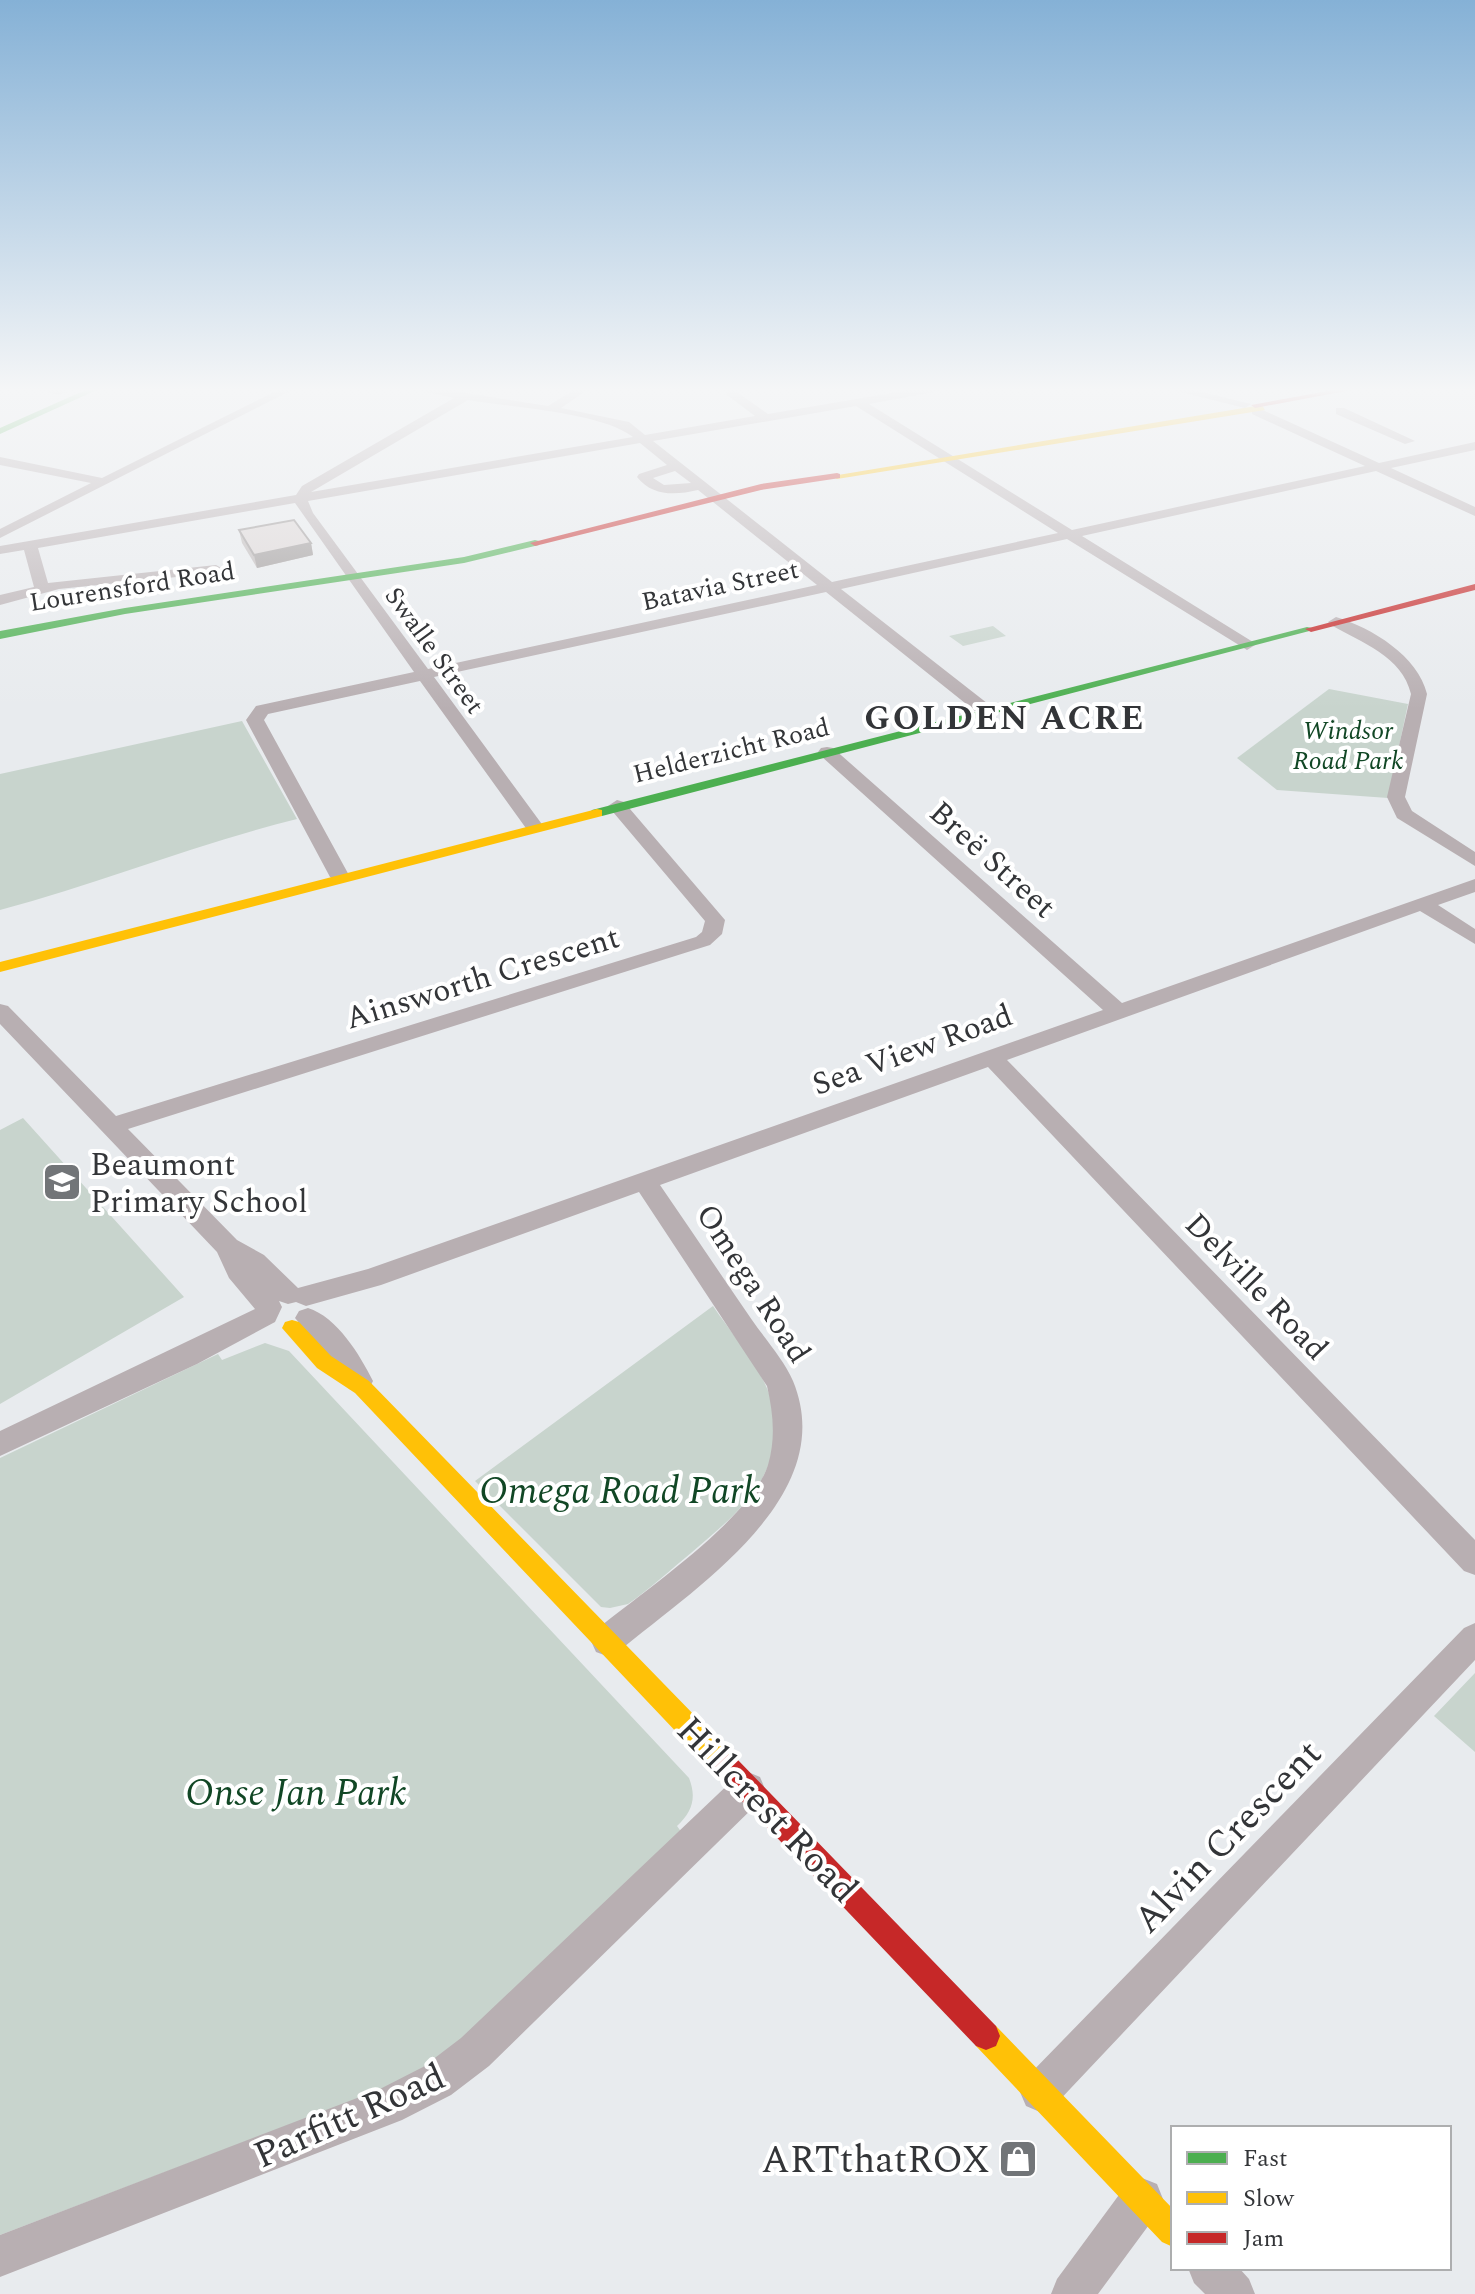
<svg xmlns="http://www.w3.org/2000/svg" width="1475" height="2294" font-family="Spectral,serif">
<rect width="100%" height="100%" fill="#e8ebee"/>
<path fill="#c8d4cd" d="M993,626L1006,636L963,646L949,636Z
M1329,689L1408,704L1388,798L1277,790L1237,758Z
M242,721L297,819C196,844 100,883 0,910V774Z
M23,1118L184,1297L0,1404V1130Z
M713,1306C731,1333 763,1369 771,1400C790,1472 739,1512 691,1553C670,1570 650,1589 628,1604L610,1608L601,1607L475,1481Z
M265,1343L289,1351L689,1778C697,1798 692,1812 677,1826L682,1833L450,2052L391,2086L0,2235V1458L218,1354L222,1360Z
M1475,1673V1752L1434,1716Z"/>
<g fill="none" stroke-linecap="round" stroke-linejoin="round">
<path fill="#b8afb2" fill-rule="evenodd" d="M32,388H55L65,392L59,395Z
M282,388H296L0,538V529L91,483L0,465V457L102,478Z
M409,388H435L548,406L577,388H590L561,408L629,422L645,435L755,416L727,395L725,388H737V392L768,414L921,388H945L939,391L869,404L1072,530L1365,466L1252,414V408L1256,407L1379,463L1475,442V450L1391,468L1475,507V516L1376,471L1082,536L1253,642L1255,645L1247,650L1067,539L841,589L992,707L994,711L992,715H980L826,592L434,677L544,827L535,833L528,831L420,681L268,714L264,720L350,877L340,883L330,877L246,720L256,706L414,672L295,503L38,548L48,583L216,565L223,569L216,573L59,589L0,605V595L34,587L24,550L0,554V546L296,495L302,486L454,398ZM468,400C509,407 602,412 633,437L311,492ZM856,406L1058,533L832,582L653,441ZM640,443L667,465L639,474L637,477C653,497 676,495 698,490L817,585L428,669L313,513L308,501ZM675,471L691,483L664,485L653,478Z
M1164,388H1185L1251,404L1245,408Z
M1336,408H1344L1415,441L1405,444L1336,414Z
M1336,617C1372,628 1418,656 1427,694L1405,797L1412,811L1475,852V866L1397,818L1387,797L1411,694C1402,656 1362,643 1331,625L1328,622Z
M827,747L833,748L1122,1003L1475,879V892L1438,905L1475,929V944L1420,911L1007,1060L1475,1540V1575L1464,1571L988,1067L660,1185C691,1230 721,1275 752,1320C766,1340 784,1360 793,1381C841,1497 693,1589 618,1652L607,1656L596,1652L591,1641L596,1630C641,1593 751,1519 768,1465C776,1438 773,1412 767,1386L639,1192L381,1285L306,1306L296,1302L288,1304L279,1301L282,1307L275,1322L197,1364L0,1456V1431L255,1309L229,1278L217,1252L0,1024V1004L8,1006L116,1116L696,937L702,932L705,921L608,806L617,800L624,802L725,920L722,934L710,945L128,1129L237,1240L264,1255L298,1288L368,1269L1103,1010L821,756L818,752L821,748Z
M308,1308C337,1317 360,1355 373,1381L369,1389L359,1392L349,1389L332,1361L295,1318L299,1311Z
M1475,1623V1660L1054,2106L1040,2112L1026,2106L1020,2092L1026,2078L1464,1628Z
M748,1772L760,1777L765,1789L760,1801L489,2066L451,2095L402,2120L0,2277V2235L378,2090L423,2067L461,2038L736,1777Z
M1142,2178L1157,2184L1163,2199L1157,2214L1098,2294H1051L1057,2279L1127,2184Z
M1188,2268H1239L1249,2279L1255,2294H1205L1194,2283Z"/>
<path fill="#4caf50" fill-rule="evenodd" d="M90,388H101L0,434V428Z
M535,540L539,541V545L464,563L125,614L0,639V631L125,608L464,557Z
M1307,627L1317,629L602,816H592L590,813L592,810Z"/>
<path fill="#ffc107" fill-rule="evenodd" d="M1262,405L1265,410L837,479L832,476Z
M597,809L602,810V816L0,972V962Z
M292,1320L299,1322L331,1356L369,1381L736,1758L740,1767L736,1776L727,1780L718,1776L355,1393L317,1368L282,1328L285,1322Z
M986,2022L996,2026L1173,2209V2247L1162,2242L976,2046L972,2036L976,2026Z"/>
<path fill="#c62828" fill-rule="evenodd" d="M1344,388H1362L1255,408L1251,405Z
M837,473L840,474V478L761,490L535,546L530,543L761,484Z
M1475,584V590L1311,632L1305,629Z
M727,1754L736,1758L996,2026L1000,2036L996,2046L986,2050L976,2046L718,1776L714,1767L718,1758Z"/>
</g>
<path fill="#bcb6b6" d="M239,530L311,543L313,555L257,568L242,543Z"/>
<path fill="#999494" d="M311,543L313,555L257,568L254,555Z"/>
<path fill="#dbd4d4" stroke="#999494" stroke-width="2" d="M294,520L311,543L254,555L239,530Z"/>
<linearGradient id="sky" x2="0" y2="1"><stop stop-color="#85b1d6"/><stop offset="0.55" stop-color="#f5f6f7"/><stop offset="1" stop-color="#f5f6f7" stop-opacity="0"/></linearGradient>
<rect width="1475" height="709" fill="url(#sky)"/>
<defs>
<symbol id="school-square" viewBox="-11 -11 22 22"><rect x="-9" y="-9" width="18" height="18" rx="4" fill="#727578" stroke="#fff"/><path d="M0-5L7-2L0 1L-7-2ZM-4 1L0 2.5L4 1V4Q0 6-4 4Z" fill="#fff"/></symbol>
<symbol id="shop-square" viewBox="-11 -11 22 22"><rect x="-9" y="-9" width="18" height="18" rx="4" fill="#727578" stroke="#fff"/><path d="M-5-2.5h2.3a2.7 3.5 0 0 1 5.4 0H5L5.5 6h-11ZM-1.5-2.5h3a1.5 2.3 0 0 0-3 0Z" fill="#fff"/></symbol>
</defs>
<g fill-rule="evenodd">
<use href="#school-square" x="40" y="1160" width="44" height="44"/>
<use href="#shop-square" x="996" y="2137" width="44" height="44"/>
</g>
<g text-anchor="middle" stroke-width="8" stroke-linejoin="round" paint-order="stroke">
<g font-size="26" fill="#333538" stroke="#fff">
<text transform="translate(720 585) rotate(-12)" y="9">Batavia Street</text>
<text transform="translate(132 586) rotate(-9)" y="9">Lourensford Road</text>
<text transform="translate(435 650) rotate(54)" y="9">Swalle Street</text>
<text transform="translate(731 750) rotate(-14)" y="9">Helderzicht Road</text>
</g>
<g font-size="26" font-style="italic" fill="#114725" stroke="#fff">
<text x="1348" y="739">Windsor<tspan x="1348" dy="30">Road Park</tspan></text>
</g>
<g font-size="32" fill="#333538" stroke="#fff">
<text transform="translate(993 859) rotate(42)" y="11">Breë Street</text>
<text transform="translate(482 977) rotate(-17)" y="11">Ainsworth Crescent</text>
<text transform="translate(912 1049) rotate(-20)" y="11">Sea View Road</text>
<text transform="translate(754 1283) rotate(57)" y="11">Omega Road</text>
<text transform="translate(1257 1286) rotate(46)" y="11">Delville Road</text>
</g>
<g font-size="32" fill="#333538" stroke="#fff" text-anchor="start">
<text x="90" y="1175">Beaumont<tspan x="90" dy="37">Primary School</tspan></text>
</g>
<g font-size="34" font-weight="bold" letter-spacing="2" fill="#333538" stroke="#fff">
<text x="1005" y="729">GOLDEN ACRE</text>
</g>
<g font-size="38" font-style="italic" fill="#114725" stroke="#fff">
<text x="620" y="1503">Omega Road Park</text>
<text x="296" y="1805">Onse Jan Park</text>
</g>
<g font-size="38" fill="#333538" stroke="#fff">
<text transform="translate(768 1809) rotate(46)" y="13">Hillcrest Road</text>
<text transform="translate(1227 1836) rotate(-46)" y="13">Alvin Crescent</text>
<text transform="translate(349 2115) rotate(-24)" y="13">Parfitt Road</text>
</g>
<g font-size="38" fill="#333538" stroke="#fff" text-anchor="end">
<text x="990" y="2172">ARTthatROX</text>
</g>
</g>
<rect x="1171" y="2126" width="280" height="144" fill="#ffffff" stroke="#adaeaf" stroke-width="2"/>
<rect x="1187" y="2152" width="40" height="12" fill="#4caf50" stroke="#adaeaf" stroke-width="2"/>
<text x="1243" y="2166" font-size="24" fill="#333538">Fast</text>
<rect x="1187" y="2192" width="40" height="12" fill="#ffc107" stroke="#adaeaf" stroke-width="2"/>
<text x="1243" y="2206" font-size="24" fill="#333538">Slow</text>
<rect x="1187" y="2232" width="40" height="12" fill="#c62828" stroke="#adaeaf" stroke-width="2"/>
<text x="1243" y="2246" font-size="24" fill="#333538">Jam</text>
</svg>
